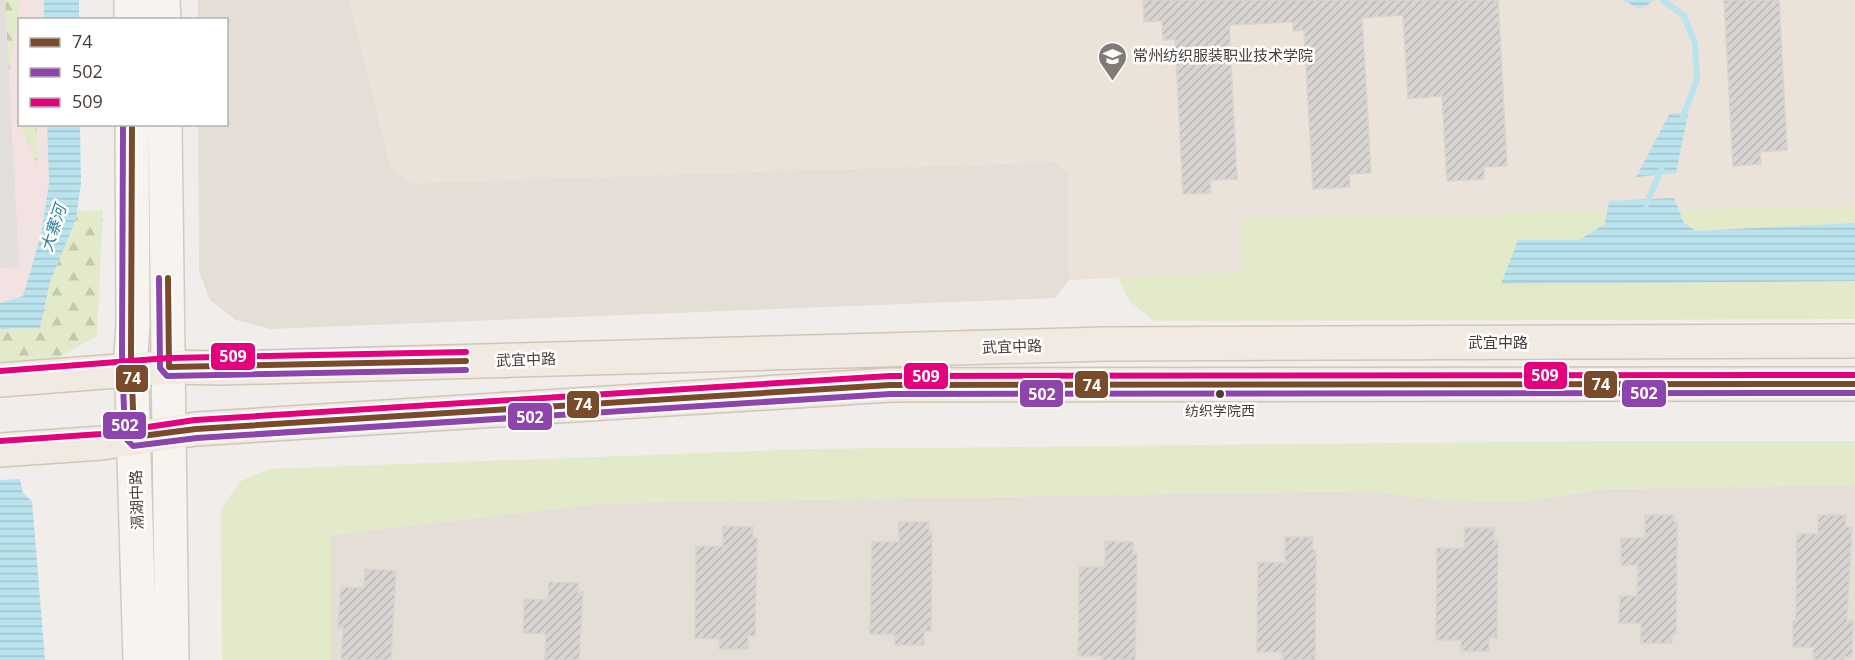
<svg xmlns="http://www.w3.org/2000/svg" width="1855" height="660" font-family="'Open Sans','Noto Sans SC',sans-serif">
<defs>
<pattern id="forest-firs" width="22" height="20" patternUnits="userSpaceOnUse" patternTransform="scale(1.5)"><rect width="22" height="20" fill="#e3eaca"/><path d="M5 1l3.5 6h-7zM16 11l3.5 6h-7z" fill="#c4caae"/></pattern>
<pattern id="water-rules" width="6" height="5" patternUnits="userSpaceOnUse" patternTransform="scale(1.5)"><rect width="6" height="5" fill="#bae3ee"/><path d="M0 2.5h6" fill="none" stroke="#a1c4cd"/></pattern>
<pattern id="building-hatch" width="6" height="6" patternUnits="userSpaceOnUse" patternTransform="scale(1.5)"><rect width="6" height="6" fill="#d8d4d1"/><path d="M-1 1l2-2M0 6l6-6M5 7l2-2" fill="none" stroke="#bbb7b4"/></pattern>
</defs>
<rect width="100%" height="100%" fill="#f0edea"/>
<path fill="#e4ded7" d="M198,0H349L390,166L410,183L1054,162L1068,174L1069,280L1055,298L270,329L236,320L210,300L199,272L198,125L226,124V20L198,19Z
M1855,485V660H331V535L605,503L1370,491L1439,500L1527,501L1605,489Z"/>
<path fill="#ebe2d9" d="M349,0H1855V206L1242,218V272L1069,280L1068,174L1054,162L410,183L390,166Z"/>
<path fill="#f2e3e2" d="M0,0H44V19L20,20V124L47,125L49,183L41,235L23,296L0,303Z"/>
<path fill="url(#forest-firs)" d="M5,0H20L9,73Z
M20,125H37V164Z
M103,210L97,336L47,364L0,365V329L40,328L50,282L77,211Z"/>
<path fill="#e3eaca" d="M1855,206V319L1154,321L1129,301L1118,278L1242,272L1241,218Z
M1604,441H1855V485L1605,489L1527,501L1439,500L1370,491L605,503L331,535V660H222L221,508L241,481L269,469L808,449Z"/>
<path fill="#e2dedb" d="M0,0H5L19,267L0,268Z"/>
<path fill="url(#water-rules)" d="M44,0H79V19H44Z
M1623,0H1655L1640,9Z
M1670,113H1688L1676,173L1636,177Z
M47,125H80L81,183L76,219L50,282L40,328L0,329V303L23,296L41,235L49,183Z
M1674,198L1684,223L1696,231L1855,223V281L1501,284L1518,240H1579L1605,224L1609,201Z
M20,479L23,493L32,501L45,660H0V480Z"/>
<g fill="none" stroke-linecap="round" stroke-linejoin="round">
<path stroke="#bae3ee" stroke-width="6" d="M1663,0L1684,16L1695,43L1697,80L1682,119
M1646,205L1662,167"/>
</g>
<path fill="url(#building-hatch)" stroke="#d8d4d0" stroke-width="1.5" d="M1143,0H1498L1507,166L1484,167V179L1447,181L1442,96L1408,99L1403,15L1362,18L1371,173L1349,174L1350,187L1313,189L1304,30L1293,31V22L1229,25L1237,179L1210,180L1211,193L1183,194L1175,39L1163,40L1162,21L1144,22Z
M1724,0H1779L1787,150L1760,152L1761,164L1733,166Z
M1645,515H1674V522H1677L1676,634L1672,635V643H1641V623H1619L1620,596H1637L1638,565H1621V538H1645Z
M1818,515H1846L1845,527H1852L1847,620H1853L1852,657H1844V660H1813L1814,647H1793V621H1796L1797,534H1818Z
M899,522H929V533H932L931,631H924V645H895V634H870L872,542H899Z
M723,526L753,527V538H757L755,636H748V649H719L720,639L695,638L696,546L723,547Z
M1465,528H1494V540H1498L1497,638L1489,637V651H1461V640H1436L1437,548L1464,549Z
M1285,537H1313L1312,549L1316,550L1315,660H1282V652H1257L1258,562L1285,563Z
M1105,541L1133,542V554H1137L1135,660H1102V656H1078L1079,567H1105Z
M365,569L396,571L391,660H341L343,628L338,627L341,587L364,588Z
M549,582L578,583V593L583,592L579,660H545L546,634L523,633L524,599L548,600Z"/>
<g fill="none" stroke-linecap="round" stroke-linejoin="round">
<defs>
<path id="secondary" d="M131,0V20
M163,0L164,20
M132,124L133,325L131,354L140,660
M165,124L172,660"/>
<path id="primary" d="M0,380L169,367L223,368L1104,344L1855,341
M0,450L102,443L196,429L890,385L1855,384"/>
</defs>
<use href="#secondary" stroke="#d1cac2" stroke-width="36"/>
<use href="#primary" stroke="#d2c5b7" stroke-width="36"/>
<use href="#secondary" stroke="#f7f3ee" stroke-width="33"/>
<use href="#primary" stroke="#f1eae3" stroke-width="33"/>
<defs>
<path id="bus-1" d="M132,124L131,354L134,437L196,429L890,385L1855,384
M168,278L169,367L466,361"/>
<path id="bus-2" d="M123,124L122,354L125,438L133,446L197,438L890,394L1855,393
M159,278L160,368L167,376L466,370"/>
<path id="bus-3" d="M0,371L169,358L466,352
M0,441L101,434L195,420L890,376L1855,375"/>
</defs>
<use href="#bus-1" stroke="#fff" stroke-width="10"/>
<use href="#bus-2" stroke="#fff" stroke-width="10"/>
<use href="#bus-3" stroke="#fff" stroke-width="10"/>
<use href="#bus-1" stroke="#7a4b2a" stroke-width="6"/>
<use href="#bus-2" stroke="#8e44ad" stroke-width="6"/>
<use href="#bus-3" stroke="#e5007d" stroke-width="6"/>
</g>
<defs>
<symbol id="university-pin" viewBox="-11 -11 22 30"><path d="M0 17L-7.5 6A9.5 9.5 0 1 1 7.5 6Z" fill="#827b75" stroke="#fff"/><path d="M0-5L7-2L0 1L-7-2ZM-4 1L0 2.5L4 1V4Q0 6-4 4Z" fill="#fff"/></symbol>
</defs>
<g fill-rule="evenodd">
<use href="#university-pin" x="1096" y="40" width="33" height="45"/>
</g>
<circle fill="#463d36" stroke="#fff" stroke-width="2" cx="1220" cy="394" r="5"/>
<g text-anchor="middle" stroke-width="5" stroke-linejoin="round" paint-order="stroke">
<g font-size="14" fill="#463d36" stroke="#fff">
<text x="1220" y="416">纺织学院西</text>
</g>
<g font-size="15" fill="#463d36" stroke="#fff" text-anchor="start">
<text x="1133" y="61">常州纺织服装职业技术学院</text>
</g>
<g font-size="15" fill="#463d36" stroke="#fff">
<text x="1498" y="348">武宜中路</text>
<text transform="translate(1012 347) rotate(-2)" y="5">武宜中路</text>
<text transform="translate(526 360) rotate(-2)" y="5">武宜中路</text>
<text transform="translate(137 500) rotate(-92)" y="5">滆湖中路</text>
</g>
<g font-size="16" font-style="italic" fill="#2b8099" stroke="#fff">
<text transform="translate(53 228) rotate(-72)" y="6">大寨河</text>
</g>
</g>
<g stroke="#fff" stroke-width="2">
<rect x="210" y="342" width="46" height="29" rx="6" fill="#e5007d"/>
<rect x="1523" y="361" width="45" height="29" rx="6" fill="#e5007d"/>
<rect x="903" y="362" width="46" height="28" rx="6" fill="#e5007d"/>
<rect x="115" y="364" width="34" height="29" rx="6" fill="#7a4b2a"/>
<rect x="1583" y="370" width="35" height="29" rx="6" fill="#7a4b2a"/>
<rect x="1074" y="370" width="35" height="29" rx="6" fill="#7a4b2a"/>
<rect x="1621" y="379" width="46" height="29" rx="6" fill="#8e44ad"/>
<rect x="1019" y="379" width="45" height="29" rx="6" fill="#8e44ad"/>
<rect x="566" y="390" width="34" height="29" rx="6" fill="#7a4b2a"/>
<rect x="507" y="402" width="46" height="29" rx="6" fill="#8e44ad"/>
<rect x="102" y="411" width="45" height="29" rx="6" fill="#8e44ad"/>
</g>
<g font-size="16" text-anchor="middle" font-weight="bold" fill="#fff">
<text x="233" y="362">509</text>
<text x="1545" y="381">509</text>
<text x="926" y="382">509</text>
<text x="132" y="384">74</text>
<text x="1601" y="390">74</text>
<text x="1092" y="391">74</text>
<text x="1644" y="399">502</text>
<text x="1042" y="400">502</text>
<text x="583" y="410">74</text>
<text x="530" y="423">502</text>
<text x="125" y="431">502</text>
</g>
<rect x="18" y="18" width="210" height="108" fill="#ffffff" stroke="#b5b1af" stroke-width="1.5"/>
<rect x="30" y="38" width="30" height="9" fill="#7a4b2a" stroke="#b5b1af" stroke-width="1.5"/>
<text x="72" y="48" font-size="18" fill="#463d36">74</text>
<rect x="30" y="68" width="30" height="9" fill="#8e44ad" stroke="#b5b1af" stroke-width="1.5"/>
<text x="72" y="78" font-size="18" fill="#463d36">502</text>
<rect x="30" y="98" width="30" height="9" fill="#e5007d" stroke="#b5b1af" stroke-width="1.5"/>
<text x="72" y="108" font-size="18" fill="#463d36">509</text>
</svg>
